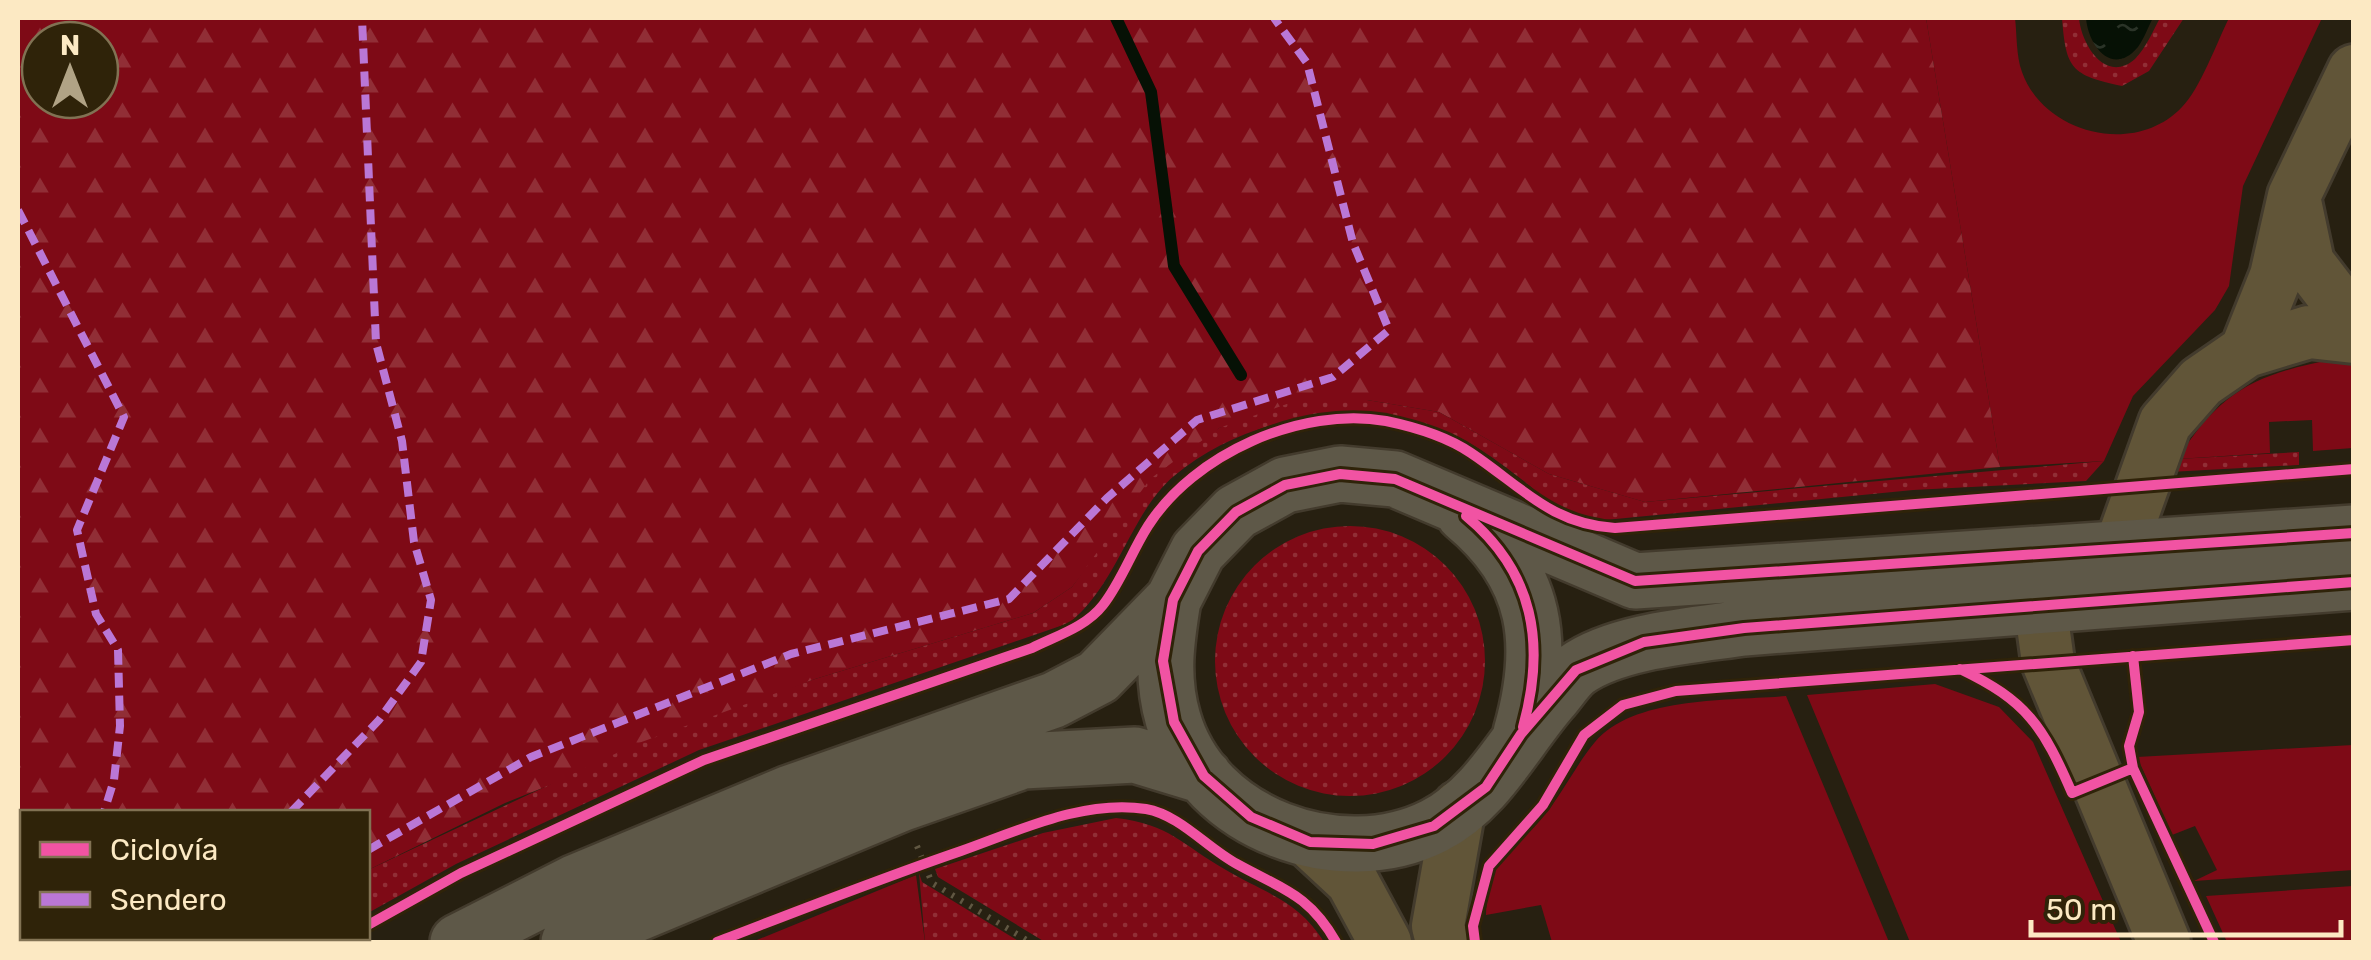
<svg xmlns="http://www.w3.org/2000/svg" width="2371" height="960" font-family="Rubik,sans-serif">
<defs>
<pattern id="forest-firs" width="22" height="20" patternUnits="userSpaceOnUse" patternTransform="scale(2.5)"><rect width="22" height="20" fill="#7e0a16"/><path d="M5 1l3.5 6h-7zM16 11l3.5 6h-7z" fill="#912e36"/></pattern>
<pattern id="garden-dots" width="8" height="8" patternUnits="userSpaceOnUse" patternTransform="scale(2.5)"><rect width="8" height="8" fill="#7e0a16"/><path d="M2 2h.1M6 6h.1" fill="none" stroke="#912e36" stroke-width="1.8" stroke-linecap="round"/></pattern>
<pattern id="water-ripples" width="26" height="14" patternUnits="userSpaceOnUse" patternTransform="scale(2.5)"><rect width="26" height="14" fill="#061105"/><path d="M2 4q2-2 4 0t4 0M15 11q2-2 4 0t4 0" fill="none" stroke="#2b3428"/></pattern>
</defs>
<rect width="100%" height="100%" fill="#272011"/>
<path fill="#7e0a16" d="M1926,18H2015C2017,34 2016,56 2022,72C2044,134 2135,157 2182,107C2200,89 2217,42 2229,18H2322L2243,186L2229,286L2215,310L2133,396L2104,461L2000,467Z
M2334,359L2353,363V448L2313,451L2312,420L2269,422L2270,453L2178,459C2220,390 2258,374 2334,359Z
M1935,684L1999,707L2033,742L2121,942H1910L1807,695Z
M1786,696L1889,942H1552L1541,905L1486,915C1491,851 1507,860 1542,818C1562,795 1575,766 1595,742C1634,696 1729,701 1786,696Z
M2353,745V870L2194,881L2217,870L2195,826L2172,835L2137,757Z
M916,875L925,942H752Z
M2353,886V942H2227L2206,896Z"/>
<path fill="url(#forest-firs)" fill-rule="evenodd" d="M18,18H1926L2000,467L1645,502L1549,474L1439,412L1367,400L1219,428L1103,547L1072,587L1033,613L815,679L505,803L368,870V812H22V938H254L245,942H18ZM40,40H100V100H40Z"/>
<path fill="url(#garden-dots)" d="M2062,18H2079C2081,43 2105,85 2135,59C2146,48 2153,31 2160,18H2184L2149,71L2122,86C2071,75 2066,69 2062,18Z
M1298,400H1367L1439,412L1549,474L1645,502L2104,461L2086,481L1913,490L1595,521C1583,518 1568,516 1558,511C1547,506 1539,493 1530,486C1506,467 1475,443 1447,432C1359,396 1247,415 1174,476C1131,512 1118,584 1069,623L699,750L456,864L368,913V870L636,744L815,679L1033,613L1072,587L1150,479L1219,428Z
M2299,452V465L2169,472L2178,459Z
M1215 661a135 135 0 1 1 270 0a135 135 0 1 1-270 0Z
M1116,818C1170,824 1182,845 1226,870C1265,893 1299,901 1324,942H1045L938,877L935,869L1043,833Z
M919,873L922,882L1020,942H925Z"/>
<path fill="url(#water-ripples)" d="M2086,18H2153C2148,27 2144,39 2138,47C2112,78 2088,45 2086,18Z"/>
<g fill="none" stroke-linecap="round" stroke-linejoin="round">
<path stroke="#061105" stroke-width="12" d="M1116,18L1151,92L1174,266L1241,375"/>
<defs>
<path id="minor" d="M2296,206L2308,263L2354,323
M2246,351L2309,332L2354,337
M2121,546L2165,423L2201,382L2246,351L2276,276L2294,196L2354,71
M2040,604L2048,662L2164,942
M1310,842L1352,881L1385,942
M1442,942L1438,926L1459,807"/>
<path id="major" d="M1464,514C1539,576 1546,645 1521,733
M1173,600C1166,642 1161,678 1173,719C1203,825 1341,873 1434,826C1487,799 1514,742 1551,699C1559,690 1567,677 1576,670C1616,641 1695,635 1744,628L2354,582
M458,942L574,883L790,793L1054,700L1098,677L1173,600L1198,551L1236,512L1285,485L1340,474L1395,479L1635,581L2354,533
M569,942L900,804L1023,761L1135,755L1204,776"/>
</defs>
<use href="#minor" stroke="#433b2d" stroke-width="58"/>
<use href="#major" stroke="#433b2d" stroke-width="60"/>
<path stroke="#605742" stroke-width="6" stroke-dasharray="2.5 8" stroke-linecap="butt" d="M917,846L932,883L1030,942"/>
<use href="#minor" stroke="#615538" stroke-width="52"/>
<use href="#major" stroke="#5e5848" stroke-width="55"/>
<path stroke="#ba77d6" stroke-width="8" stroke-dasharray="15 8" stroke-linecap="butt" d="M18,210L124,417L77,530L96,614L118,650L120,726L114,780L104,812
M291,812L379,720L421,662L431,600L414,542L402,441L376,343L362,18
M368,850L531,757L791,654L1009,599L1107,498L1197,420L1333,377L1389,330L1353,243L1307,63L1274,18
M63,942L64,938
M141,942L146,938
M211,942L218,938"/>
<defs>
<path id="cycleway" d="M1466,516C1534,572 1546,644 1523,727
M2354,533L1635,581L1395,479L1340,474L1285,485L1236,512L1198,551L1173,600L1163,661L1174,722L1204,776L1251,817L1310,842L1373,844L1434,826L1486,787L1521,734L1576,670L1644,642L1744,628L2354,582
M2133,656L2139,712L2129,746L2133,768L2214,942
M1960,669C2027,701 2043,726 2072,793L2133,768
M368,925L461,873L704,760L1032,648C1056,636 1086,627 1103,605C1121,582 1132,551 1148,526C1194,454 1301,406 1386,421C1415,427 1446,436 1471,453C1522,487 1551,524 1615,528L2354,469
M717,942C798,911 879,879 961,851C1018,831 1084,799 1146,809C1180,815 1207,848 1237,864C1282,889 1309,894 1336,942
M1475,942L1473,926L1489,866L1543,805L1584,735L1623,705L1676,691L2354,640"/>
</defs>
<use href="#cycleway" stroke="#2f2309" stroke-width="16"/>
<use href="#cycleway" stroke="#f153a3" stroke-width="10"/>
</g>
<rect width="2371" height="960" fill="none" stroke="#fce9c3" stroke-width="40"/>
<rect x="20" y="810" width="350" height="130" fill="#2f2309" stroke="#817253" stroke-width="2.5"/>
<rect x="40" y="842" width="50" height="15" fill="#f153a3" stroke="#817253" stroke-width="2.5"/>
<text x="110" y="860" font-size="30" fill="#fce9c3">Ciclovía</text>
<rect x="40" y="892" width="50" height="15" fill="#ba77d6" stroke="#817253" stroke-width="2.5"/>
<text x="110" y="910" font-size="30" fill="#fce9c3">Sendero</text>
<g transform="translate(70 70)"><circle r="48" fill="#2f2309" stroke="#817253" stroke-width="2.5"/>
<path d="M0-8L18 38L0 25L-18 38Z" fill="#b1a385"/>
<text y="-15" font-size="28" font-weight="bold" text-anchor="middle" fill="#fce9c3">N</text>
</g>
<path d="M2031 920v15h310v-15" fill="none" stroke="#fce9c3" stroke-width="5"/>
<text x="2046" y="920" font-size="30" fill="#fce9c3" stroke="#2f2309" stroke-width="8" paint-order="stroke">50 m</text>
</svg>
